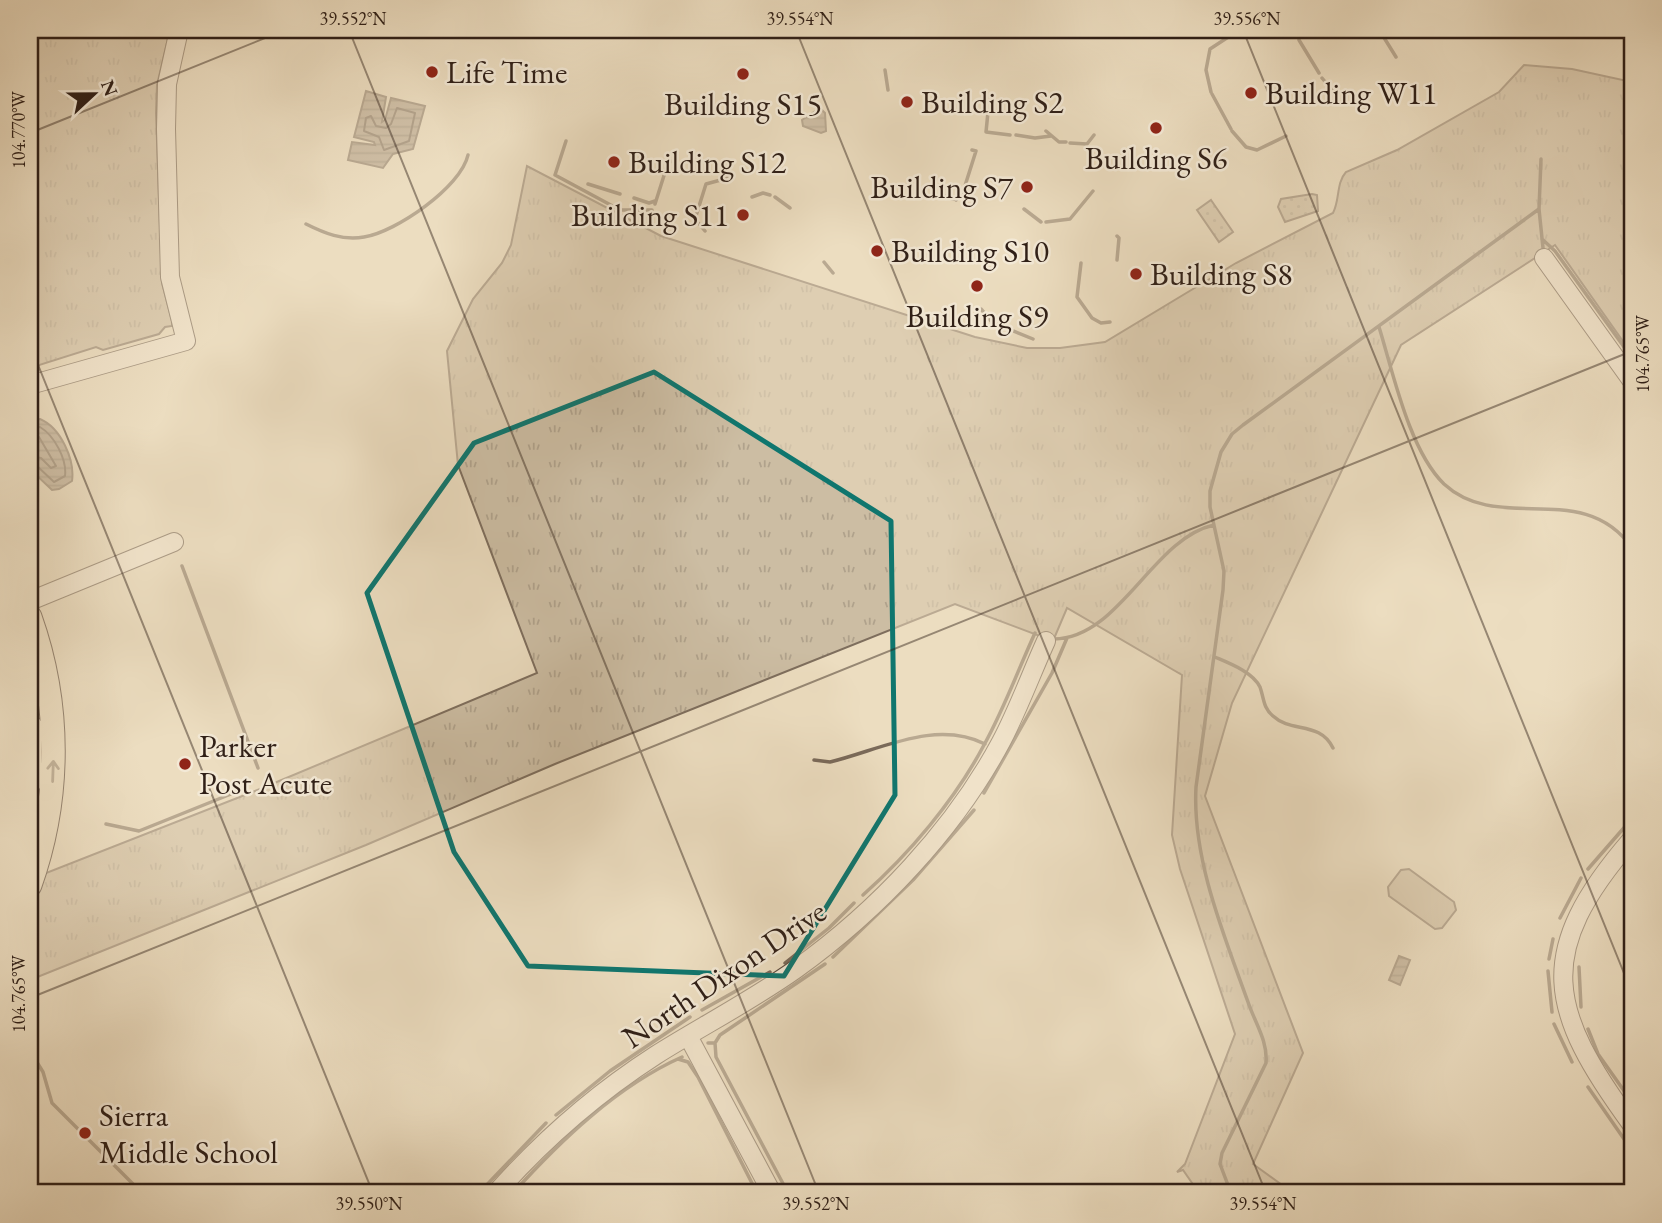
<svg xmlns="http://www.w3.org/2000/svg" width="1662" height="1223" font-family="'EB Garamond',serif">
<defs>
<pattern id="grass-tufts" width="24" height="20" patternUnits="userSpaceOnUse" patternTransform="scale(1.75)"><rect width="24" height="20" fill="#ccbda3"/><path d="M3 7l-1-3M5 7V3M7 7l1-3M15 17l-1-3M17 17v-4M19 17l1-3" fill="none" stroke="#b0a28c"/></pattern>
<pattern id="park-dots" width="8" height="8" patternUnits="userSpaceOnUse" patternTransform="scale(1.75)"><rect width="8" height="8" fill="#ccbda3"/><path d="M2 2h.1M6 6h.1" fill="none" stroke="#b0a28c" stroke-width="1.8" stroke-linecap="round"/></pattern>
<pattern id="water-rules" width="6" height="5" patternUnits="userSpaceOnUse" patternTransform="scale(1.75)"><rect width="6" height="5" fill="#ac9c87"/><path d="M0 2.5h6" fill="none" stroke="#8c7f6d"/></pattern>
</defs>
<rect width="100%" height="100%" fill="#ecddc0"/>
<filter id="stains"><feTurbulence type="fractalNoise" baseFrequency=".00286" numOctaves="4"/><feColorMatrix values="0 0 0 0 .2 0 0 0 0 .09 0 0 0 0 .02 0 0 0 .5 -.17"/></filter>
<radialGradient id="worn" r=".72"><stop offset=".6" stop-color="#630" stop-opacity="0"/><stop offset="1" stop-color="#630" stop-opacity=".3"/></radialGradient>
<path fill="url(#grass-tufts)" stroke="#7e6e5d" stroke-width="2" d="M30,30H170L157,85L156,113L162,283L172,321V326L165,327L159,334L103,350L96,347L30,368Z
M1524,65L1572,69L1632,82V354L1555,245L1401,345L1232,703L1205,796L1303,1053L1253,1164L1293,1193H1199L1183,1170L1177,1172L1185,1164L1235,1034L1180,869L1172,835L1182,675L1067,608L1053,641L955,604L555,764L366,845L30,980V906L41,875L260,789L537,673L458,465L447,351L473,299L502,263L511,245L527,166L661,236L975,337L1027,348H1060L1105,342L1236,263L1333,213C1340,200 1336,183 1346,172L1397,150L1499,92Z
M30,639L37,663L46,775L30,862L38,744L30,671Z"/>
<path fill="url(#park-dots)" stroke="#7e6e5d" stroke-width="2" d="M1312,194L1317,195L1318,211L1285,222L1278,207L1281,199Z
M1211,200L1233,232L1219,242L1197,210Z"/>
<path fill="#ccbda3" stroke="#7e6e5d" stroke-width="2" d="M1409,869L1454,902L1456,910L1442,928L1435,929L1389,896L1388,887L1401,870Z"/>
<path fill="url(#water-rules)" stroke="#7a6a5a" stroke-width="2" d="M366,91L386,97L382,122L385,120L391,98L425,106L413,149L393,154L383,168L348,160L352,142L375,145L374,142L354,137Z
M820,108L825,113L826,131L821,133L803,126L802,120Z
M40,419C61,428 75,460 72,481L59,489L52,490L30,469V421Z
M1399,956L1410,960L1400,985L1389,980Z"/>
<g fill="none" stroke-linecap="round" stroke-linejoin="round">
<path stroke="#6e5e4f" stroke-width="2" d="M397,108L415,113L409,141L384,150L379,137L364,131L366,118L371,116L376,126L386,128L391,124Z
M30,428L40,427C55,436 67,460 65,476L54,482L37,466L30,465
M30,436L39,437L56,466L51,468L41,458L30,456"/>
<path stroke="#7a6a5a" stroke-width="3.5" d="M1243,30L1252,33
M1292,30L1294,33
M1378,30L1381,34
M1383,36L1396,57
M1299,40L1319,73
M885,70L888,90
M1322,78L1337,96
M1211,92L1206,70L1210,49L1239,30
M1212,94L1231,129
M988,112L986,132L1010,135
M1046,131L1059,142H1066
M1232,131L1246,147L1257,150L1286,136
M1016,135L1035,138L1051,136
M566,141L555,175L620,210H652
M1070,143L1087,144L1094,135
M1541,159L1539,209L1543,248
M588,184L620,194
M944,196L953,199
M752,197L763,193L770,195
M775,197L790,208
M634,198L649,203L655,201
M956,200L963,192L976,151L972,150
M655,204L667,166L671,161
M1024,209L1041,222
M1046,222L1070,219L1093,191
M306,224C324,233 343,241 364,237C396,232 461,187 468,155
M705,231L695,219L706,184L728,178
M1117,236L1119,238L1117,260
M1542,239L1555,251L1632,358
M824,262L833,273
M1081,263L1077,297L1092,318L1101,323L1110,322
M981,309L992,322
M994,323L1033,339
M1379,327C1393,372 1409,450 1444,484C1499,535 1583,478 1632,548
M182,566L258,768
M1054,639C1119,639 1153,538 1214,525
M1215,657C1229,663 1253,672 1260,687C1264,698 1263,708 1273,716C1291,733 1320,721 1333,748
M814,760L830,762C880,750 935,719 985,744
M984,793L1052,673L1067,638
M106,824L139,831L236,792
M1588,869L1629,822L1625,796L1630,778
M863,895C909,854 955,800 984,745C1004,709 1018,670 1035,633
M1560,918L1581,878
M833,957L913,880L974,810
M1549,959L1553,939
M785,963L829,928L854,903
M1579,967L1581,1007
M1548,971L1552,1012
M702,1010L770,972
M1554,1024L1572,1062
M1588,1029L1598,1054L1632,1102
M708,1043H715L720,1035L825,964
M715,1043L716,1057L788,1193
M30,1051L43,1072L52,1103L142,1193
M678,1059L688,1062L698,1077L757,1193
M1588,1087L1624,1139
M556,1115L610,1071L690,1017
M1632,1148V1149
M479,1193L546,1123
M513,1193C560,1141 617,1086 682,1057
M1231,1193L1220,1164L1222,1153L1266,1063C1268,1041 1255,1023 1248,1002C1224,935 1192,859 1196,787L1223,590L1224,571L1210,507V491L1221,452L1232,434L1243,425L1539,209"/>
<defs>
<path id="minor" d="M1544,258L1632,381
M30,385L186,341L170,277L166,129L167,84L179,30
M30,601L174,542
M1632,839C1533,953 1548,1010 1632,1125
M688,1036L772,1193
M496,1193C543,1140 597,1093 656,1055C702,1026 751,1001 796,969C877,911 954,830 1001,742C1018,710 1031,674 1046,641"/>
<path id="major" d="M30,617C61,704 61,798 30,885
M30,726V782"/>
</defs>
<use href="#minor" stroke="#5e4e41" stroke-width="20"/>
<use href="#major" stroke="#2f1f17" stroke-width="25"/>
<use href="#minor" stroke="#f3e9d6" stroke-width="18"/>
<use href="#major" stroke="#ecddc0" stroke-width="23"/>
</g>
<defs><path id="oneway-shaft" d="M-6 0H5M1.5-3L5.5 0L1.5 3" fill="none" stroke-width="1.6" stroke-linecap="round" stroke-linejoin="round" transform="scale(1.75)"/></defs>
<use stroke="#8e7e6c" href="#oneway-shaft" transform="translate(53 771) rotate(-88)"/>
<path d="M0 0H1662V1223H0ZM654,372L891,521L895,795L784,976L528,966L454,852L367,593L474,443Z" fill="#ecddc0" fill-opacity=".55" fill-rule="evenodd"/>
<path fill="none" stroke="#0f766e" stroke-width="5" stroke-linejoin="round" d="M654,372L891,521L895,795L784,976L528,966L454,852L367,593L474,443Z"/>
<path fill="none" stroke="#2f1f17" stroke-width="2" stroke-opacity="0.45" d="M349,30L819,1193M796,30L1266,1193M1243,30L1632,993M30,133L285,30M30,345L373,1193M30,998L1632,351"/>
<g fill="#8f2418" stroke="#f3e9d6" stroke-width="2.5">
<circle cx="432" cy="72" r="7"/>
<circle cx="743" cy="74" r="7"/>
<circle cx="1251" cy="93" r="7"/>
<circle cx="907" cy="102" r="7"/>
<circle cx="1156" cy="128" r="7"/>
<circle cx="614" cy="162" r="7"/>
<circle cx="1027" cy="187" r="7"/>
<circle cx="743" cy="215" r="7"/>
<circle cx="877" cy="251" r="7"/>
<circle cx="1136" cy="274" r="7"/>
<circle cx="977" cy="286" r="7"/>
<circle cx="185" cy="764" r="7"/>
<circle cx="85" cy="1133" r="7"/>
</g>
<g text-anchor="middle" stroke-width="5" stroke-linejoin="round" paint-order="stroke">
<g font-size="32" fill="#2f1f17" stroke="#f3e9d6" text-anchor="start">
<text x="446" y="83">Life Time</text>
<text x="1265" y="104">Building W11</text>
<text x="921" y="113">Building S2</text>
<text x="743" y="115" text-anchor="middle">Building S15</text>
<text x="1156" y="169" text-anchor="middle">Building S6</text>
<text x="628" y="173">Building S12</text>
<text x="1013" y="198" text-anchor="end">Building S7</text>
<text x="729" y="226" text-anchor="end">Building S11</text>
<text x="891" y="262">Building S10</text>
<text x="1150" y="285">Building S8</text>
<text x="977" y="327" text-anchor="middle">Building S9</text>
<text x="199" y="757">Parker<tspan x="199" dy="37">Post Acute</tspan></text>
<text x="99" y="1126">Sierra<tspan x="99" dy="37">Middle School</tspan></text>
</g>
<g font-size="32" fill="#2f1f17" stroke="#f3e9d6">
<text transform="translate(724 974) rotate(-34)" y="11">North Dixon Drive</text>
</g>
</g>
<rect width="1662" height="1223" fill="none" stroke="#ecddc0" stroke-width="77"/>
<g transform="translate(94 94) rotate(68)" stroke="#f3e9d6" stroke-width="5" paint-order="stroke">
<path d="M0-5L12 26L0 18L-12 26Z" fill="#2f1f17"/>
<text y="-10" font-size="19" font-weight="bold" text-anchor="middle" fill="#2f1f17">N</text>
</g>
<rect x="38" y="38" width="1586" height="1146" fill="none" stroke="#2f1f17" stroke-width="2.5"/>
<g font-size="18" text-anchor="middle" fill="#2f1f17">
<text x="353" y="25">39.552°N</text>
<text x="800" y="25">39.554°N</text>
<text x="1247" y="25">39.556°N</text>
<text transform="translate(19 130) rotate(-90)" y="6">104.770°W</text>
<text transform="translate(1643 354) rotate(-90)" y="6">104.765°W</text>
<text transform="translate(19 994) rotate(-90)" y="6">104.765°W</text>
<text x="369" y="1210">39.550°N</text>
<text x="816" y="1210">39.552°N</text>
<text x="1263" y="1210">39.554°N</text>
</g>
<rect width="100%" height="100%" filter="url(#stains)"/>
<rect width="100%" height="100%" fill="url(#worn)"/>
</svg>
